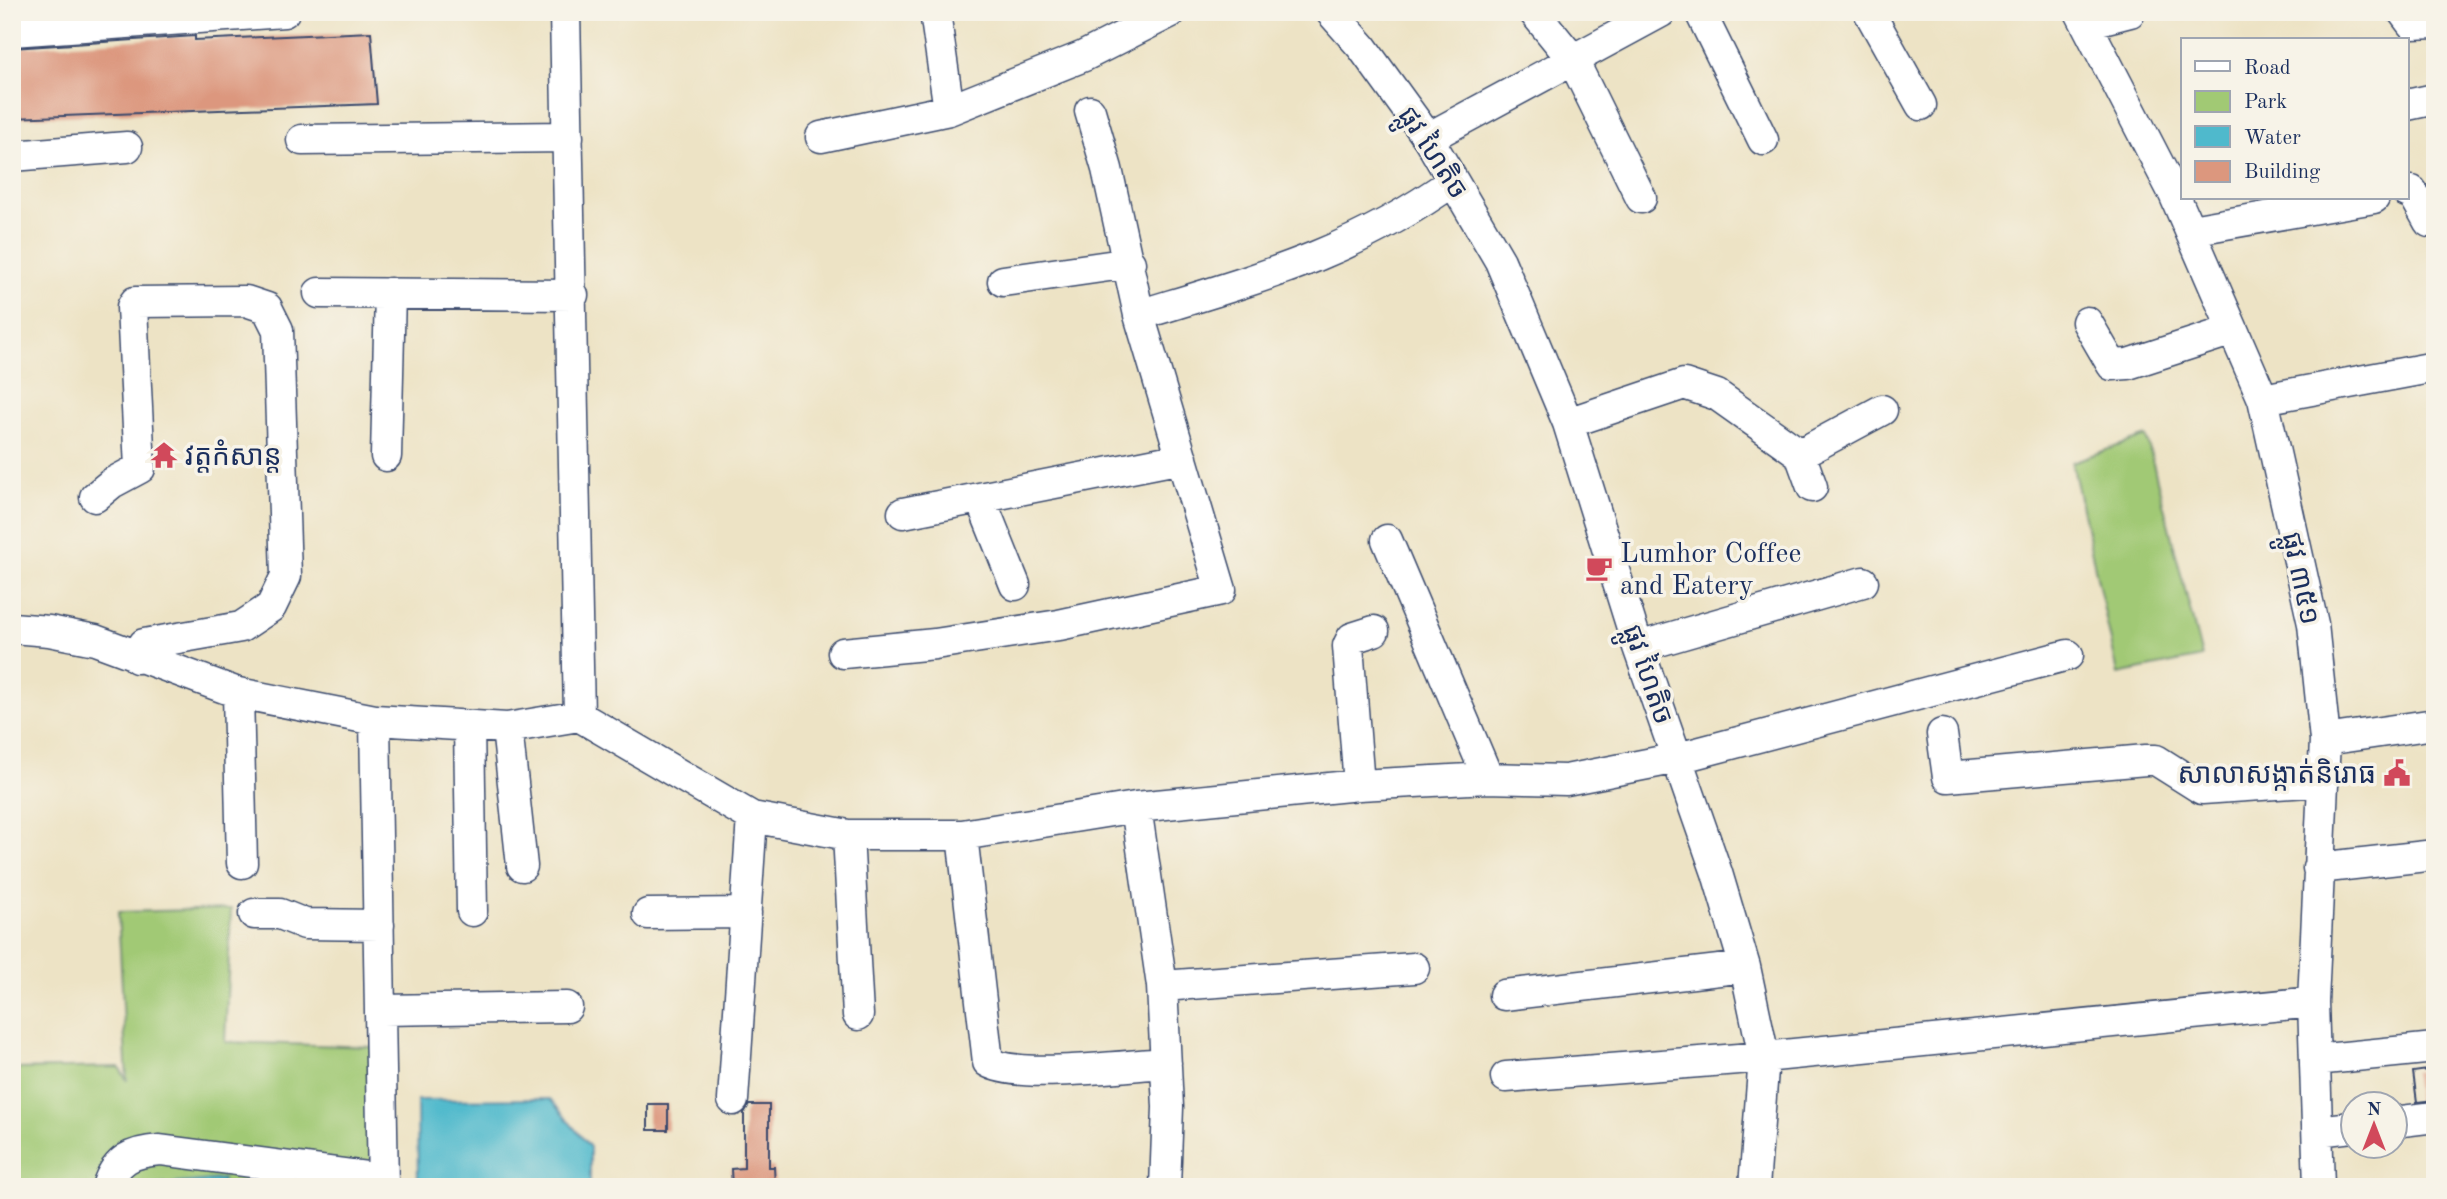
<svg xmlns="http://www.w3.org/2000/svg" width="2447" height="1199" font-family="'Old Standard TT','Noto Sans Khmer',serif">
<rect width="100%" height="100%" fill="#f7f3e8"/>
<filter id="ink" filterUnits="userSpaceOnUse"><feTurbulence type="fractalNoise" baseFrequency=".0143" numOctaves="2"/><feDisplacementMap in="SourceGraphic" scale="14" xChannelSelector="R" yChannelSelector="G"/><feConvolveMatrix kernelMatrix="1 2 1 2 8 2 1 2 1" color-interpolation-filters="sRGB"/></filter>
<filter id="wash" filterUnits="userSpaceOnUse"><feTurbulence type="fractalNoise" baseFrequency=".00686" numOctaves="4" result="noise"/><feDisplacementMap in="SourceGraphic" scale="28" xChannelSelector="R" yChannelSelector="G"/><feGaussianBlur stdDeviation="1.57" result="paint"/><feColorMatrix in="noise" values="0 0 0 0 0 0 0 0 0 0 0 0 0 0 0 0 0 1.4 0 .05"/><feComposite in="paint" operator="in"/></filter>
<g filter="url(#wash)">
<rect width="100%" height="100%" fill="#ede3c5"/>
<path fill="#f2d4be" d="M12,338L19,339L12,524Z"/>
<path fill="#a1c974" stroke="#5e7c69" stroke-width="2" d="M2146,436L2202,657L2118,674L2072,462Z
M231,909L225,1042L372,1047V1187H12V1069L119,1067L127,1081L118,912Z"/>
<path fill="#4fb9cc" stroke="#357495" stroke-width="2" d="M550,1099L590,1147V1187H418L417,1100Z
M223,1179L221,1187H136Z"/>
<g id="blocks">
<path fill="#dc977e" d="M371,32L377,104L12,118V48L195,36V40Z
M2435,1069V1100L2417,1102L2413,1072Z
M648,1104H668V1130H648Z
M749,1105H769V1167H774L775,1187H732L731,1169L744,1168V1113Z"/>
</g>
</g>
<g filter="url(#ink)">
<use href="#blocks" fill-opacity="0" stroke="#3a4a6d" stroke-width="2"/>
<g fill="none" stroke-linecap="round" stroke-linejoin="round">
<defs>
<path id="minor" d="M565,12L579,716
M935,12L949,110
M1331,12L1362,47L1428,138L1500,261L1568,423L1638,647L1717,873L1745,967L1764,1057L1754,1187
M1534,12L1573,60L1641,198
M1700,12L1763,140
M1869,12L1921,105
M2080,12L2174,194L2263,399L2313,624L2325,740L2313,1002L2319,1187
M2403,12L2412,24L2435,23
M2087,23L2130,12
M12,31L284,12
M2407,105L2435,99
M1090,111L1107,169L1139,315C1256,279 1352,254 1453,181
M821,137L949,110L1084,56L1171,12
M1428,138L1661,12
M302,140L568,137
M12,156L127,147
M2407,192L2412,191L2429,222L2435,221
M2191,230L2374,198
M1003,281L1130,263
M319,293L573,295
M2087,322L2112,365L2128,364L2233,330
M2263,399L2435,367
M1568,423L1684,384L1717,395L1800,454L1812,487
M1800,454L1882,410
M386,456L390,293
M95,497L112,483L140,468L132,307L135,302L246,301L267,308L278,330L286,576L271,607L241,627L144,644L137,658
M980,498L1015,585
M903,513L1182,458
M1387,540L1488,778
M12,628L49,631L95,640L238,693L375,720L507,728L579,716L752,817L848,835H962L1136,807L1359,785L1488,778L1566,780L1678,758L2068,655
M1638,647L1863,582
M843,653L935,644L1059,625L1221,590L1139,315
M238,693L242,863
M375,720L383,1187
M469,726L472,911
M507,728L522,866
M1942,734L1948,777L2146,760H2156L2202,789L2324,781
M2325,740L2435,724
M1359,785L1348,646L1352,638L1374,631
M1136,807L1162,986L1168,1107L1165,1187
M848,835L858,1015
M962,835L988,1062C1018,1080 1127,1065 1166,1063
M2318,868L2435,855
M254,914H280L305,924L379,925
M648,914L746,913
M1162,986L1414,968
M1504,995L1745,967
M382,1010L567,1007
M2315,1060L2435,1048
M1506,1077L1764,1057L2313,1002
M733,1100L752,817
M2394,1122L2435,1117
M2318,1131L2352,1127
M107,1187C116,1159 132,1152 160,1150L383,1179"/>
</defs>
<use href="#minor" stroke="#3a4a6d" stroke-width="33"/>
<use href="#minor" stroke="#fff" stroke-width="30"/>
</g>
</g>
<defs>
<symbol id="temple-bare" viewBox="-9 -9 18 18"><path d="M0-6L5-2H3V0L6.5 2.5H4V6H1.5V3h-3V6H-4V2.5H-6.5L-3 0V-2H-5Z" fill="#d1495b" stroke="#f7f3e8" stroke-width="2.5" paint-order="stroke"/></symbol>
<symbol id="cafe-bare" viewBox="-9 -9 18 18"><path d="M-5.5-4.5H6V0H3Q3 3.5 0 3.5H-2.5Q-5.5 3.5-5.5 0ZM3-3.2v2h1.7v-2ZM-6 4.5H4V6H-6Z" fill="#d1495b" stroke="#f7f3e8" stroke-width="2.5" paint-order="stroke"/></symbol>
<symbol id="civic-bare" viewBox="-9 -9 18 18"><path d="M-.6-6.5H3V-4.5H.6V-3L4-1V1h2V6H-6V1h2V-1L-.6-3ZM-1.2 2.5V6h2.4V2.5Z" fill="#d1495b" stroke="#f7f3e8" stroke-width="2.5" paint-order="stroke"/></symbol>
</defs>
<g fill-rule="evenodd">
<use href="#temple-bare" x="145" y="436" width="38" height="38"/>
<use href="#cafe-bare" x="1580" y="549" width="38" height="38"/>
<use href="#civic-bare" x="2378" y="754" width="38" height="38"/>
</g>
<g text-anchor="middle" stroke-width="7" stroke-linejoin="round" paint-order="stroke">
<g font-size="28" fill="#1b2f5e" stroke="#f7f3e8">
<text transform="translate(1434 152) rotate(57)" y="10">ផ្លូវ ហៃតិច</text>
<text transform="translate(2302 578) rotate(78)" y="10">ផ្លូវ ៣៥១</text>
<text transform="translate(1649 674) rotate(71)" y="10">ផ្លូវ ហៃតិច</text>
</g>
<g font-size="28" fill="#1b2f5e" stroke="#f7f3e8" text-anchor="start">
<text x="185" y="465">វត្តកំសាន្ត</text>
<text x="1620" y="562">Lumhor Coffee<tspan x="1620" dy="32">and Eatery</tspan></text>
<text x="2376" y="783" text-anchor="end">សាលាសង្កាត់និរោធ</text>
</g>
</g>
<rect width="2447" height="1199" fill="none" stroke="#f7f3e8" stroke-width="42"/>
<rect x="2181" y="38" width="228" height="161" fill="#f7f3e8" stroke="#9fa5b1" stroke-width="2"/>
<rect x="2195" y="61" width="35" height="10" fill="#ffffff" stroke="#9fa5b1" stroke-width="2"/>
<text x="2244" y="74" font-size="21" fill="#1b2f5e">Road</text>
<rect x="2195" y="91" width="35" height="21" fill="#a1c974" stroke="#9fa5b1" stroke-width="2"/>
<text x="2244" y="108" font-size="21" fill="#1b2f5e">Park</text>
<rect x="2195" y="126" width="35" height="21" fill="#4fb9cc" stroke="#9fa5b1" stroke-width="2"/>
<text x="2244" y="144" font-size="21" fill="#1b2f5e">Water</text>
<rect x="2195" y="161" width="35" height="21" fill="#dc977e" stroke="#9fa5b1" stroke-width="2"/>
<text x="2244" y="178" font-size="21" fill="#1b2f5e">Building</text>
<g transform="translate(2374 1125)"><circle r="33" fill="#f7f3e8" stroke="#9fa5b1" stroke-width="2"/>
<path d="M0-5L12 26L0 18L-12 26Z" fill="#d1495b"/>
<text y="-10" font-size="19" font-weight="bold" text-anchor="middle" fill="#1b2f5e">N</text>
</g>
</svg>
